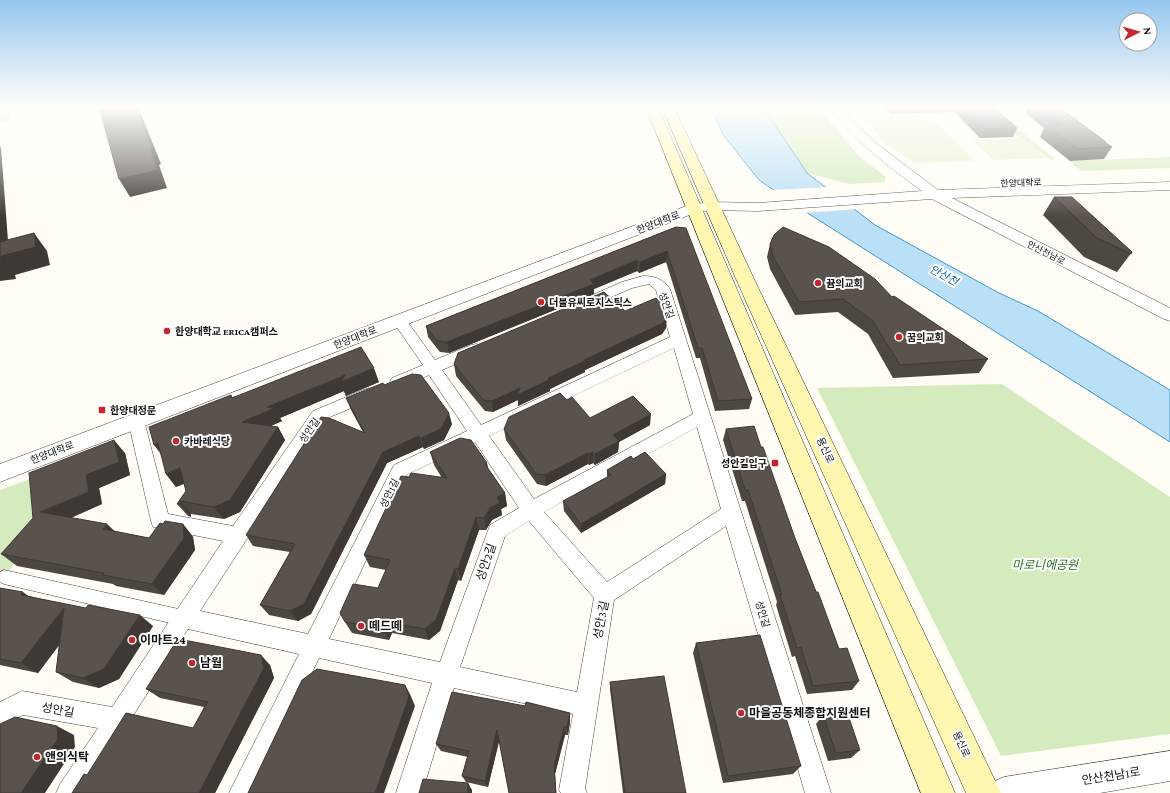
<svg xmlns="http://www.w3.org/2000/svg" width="1170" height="793" font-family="'Crimson Pro','Noto Sans KR',serif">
<rect width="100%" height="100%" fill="#fffdf5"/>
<path fill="#d5ebbd" d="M0,107H10V120L0,122Z
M763,107H820L831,123L859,156L886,177L884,182L849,184L807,173Z
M985,107H997L1023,133L1055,159L1051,160L1015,134Z
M1170,157V168L1081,171L1069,161Z
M1002,384L1170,497V734L1001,756L817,388Z
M35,477L42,532L0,581V490Z"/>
<path fill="#e6f2cf" d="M921,118L937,123L975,161L915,163L884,143L866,120Z
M1023,138L1046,158L993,160L972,140Z"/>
<path fill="#b9e0f7" stroke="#3f96cf" d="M710,107H763L807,173L875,225L999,293L1038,311L1170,390V442L809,214L759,180L724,136Z"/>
<path fill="#fffdf5" d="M829,187L858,209L803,213L771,190Z"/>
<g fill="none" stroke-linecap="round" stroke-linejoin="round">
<defs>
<path id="pedestrian" d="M4,570L183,610L189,613L191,618L189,623L183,626L4,584L0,582V572Z"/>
<path id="minor" d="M643,276C655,276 663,279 670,289L831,793H805L726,526L614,600L585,789L587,793H561L559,790L573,714L454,688L422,793H396L432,683L319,658L255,793H229L299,654L188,629L84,793H56L60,784L98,728L23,715L0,726V702L22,691L112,707L223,541L153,527L151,521L128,420L130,416L136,414L142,416L144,420L168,514L233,526L313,411L363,390L369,388L375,390L377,394L375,398L325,419L200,611L308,634L394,465L467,431L429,375C418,380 404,389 392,386L390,382L392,378L423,365L392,320L394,317L399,315L404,317L435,360L471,345L476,344L481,345L483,349L481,353L442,370L481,425L670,337L656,290L649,284L632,288L593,305L588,306L583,305L581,302L583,299L622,282ZM674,348L693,414L534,499L489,436ZM697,427L721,509L607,582L544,512ZM475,442L519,508L490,525L440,662L329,639L406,475ZM529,521L594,598L577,692L460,667L505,536Z"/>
<path id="tertiary" d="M830,107H842L859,128L885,150L938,190L1170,182V190L952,198L1170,308V321L1164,319L932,199L758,211L711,210L697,212L0,482V464L689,205L711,202L758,203L922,191C888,166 855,142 830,107Z
M1170,751V781L1100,793H988L993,782L1004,777Z"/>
<path id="secondary" d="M646,107H658L955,793H921Z
M662,107H674L754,279L1001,793H966L736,279Z"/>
</defs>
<use href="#pedestrian" stroke="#444" stroke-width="1"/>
<use href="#minor" stroke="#444" stroke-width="1"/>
<use href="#tertiary" stroke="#444" stroke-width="1"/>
<use href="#secondary" stroke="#333" stroke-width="1"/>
<use href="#pedestrian" fill="#fff" fill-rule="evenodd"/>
<use href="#minor" fill="#fff" fill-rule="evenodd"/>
<use href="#tertiary" fill="#fff" fill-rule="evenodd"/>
<use href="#secondary" fill="#fff6b0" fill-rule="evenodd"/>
</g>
<path fill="#4d4742" d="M884,107H993L1017,128L1013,137L980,138L954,112L890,114Z
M1028,107H1059L1106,142H1105L1112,147L1104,159L1070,161L1040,137L1044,128L1025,113Z
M1054,197L1132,252L1117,272L1084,257L1043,215Z
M676,227L752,399L749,409L715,411L700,358H696L666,262L639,273L637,271L594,289V294L449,353L440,352L428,337L426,326Z
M770,244L892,297L988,359L979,373L893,378L868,334L838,312L795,315L770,269L767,257Z
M625,311L666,328L662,334L585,370V372L550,389V391L518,406V400L493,412L485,411L456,376L454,364Z
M379,382L346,396L344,391L280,418L282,421L271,426L278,427L285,440L240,512L224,519L191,514V517L188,516L177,504L186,491L184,484L176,487L166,474L232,397Z
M384,385L452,424L444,440L424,449L423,447L387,463L311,614L298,621L269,615L260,605L290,552L253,546L246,535L363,432L351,410L346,398Z
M567,400L590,418L650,425L619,442L618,452L595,465L593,463L589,465L588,464L546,486L537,484L506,440L504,429Z
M726,429L795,538L839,649L859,681L852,690L807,694L795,656L792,657L776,605L777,602L745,501H742L723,440Z
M430,452L488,470L505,493L507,506L501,509L502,515L492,520L486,530H479L461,581L458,580L440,631L429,640L392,633L389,640L352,633L345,622L378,588L386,570L370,567L364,555L409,477L442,478L434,465Z
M125,453L130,475L99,488L102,504L71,518L115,531L149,538L163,524H183L193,537L195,550L164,595L116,586L113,584L17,566L1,554Z
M633,459L666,474L665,484L581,533L564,511L563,501L607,477V470Z
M0,588L29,596L153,626L119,679L99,688L73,682L56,672L59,645L38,673L0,665Z
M696,643L801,766L793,774L723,783L693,653Z
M270,665L274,678L215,793H72L87,775L193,728L204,707L160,698L146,689Z
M610,682L686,793H623L610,689Z
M525,706L570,713V722L568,735H565L555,774L556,793H509L499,740L488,787L466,782L462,776L468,757L441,751L436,744Z
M823,715L860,750L851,758L828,761L816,724Z"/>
<path fill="#3f3936" d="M136,107H137L142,116L161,164L159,165L167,188L130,197L119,179L150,148Z
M0,146L1,148L9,254L34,233L47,251L50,265L15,275L16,279L0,281Z
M667,251L666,262L639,273L640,262Z
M637,260V271L594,289V294L449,353L447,342L590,280Z
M667,317L666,328L662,334L585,370V372L550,389V391L518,406V400L493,412L492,401L520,388L548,378Z
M374,368L379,382L346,396L344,391L280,418L282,421L250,435L242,422L267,407L345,375Z
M449,413L452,424L444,440L424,449L421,438Z
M651,414L650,425L619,442L618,452L595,465V454L613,435Z
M278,427L285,440L240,512L224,519L214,507Z
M419,436L423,447L387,463L311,614L298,621L290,611L383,452Z
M114,440L125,453L130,475L99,488L102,504L54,525L40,512L86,475Z
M158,443L164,458L154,445Z
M593,452V463L589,465V454Z
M588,453V464L546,486L545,475Z
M487,463L490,476L485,464Z
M180,468L190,481L176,487L166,474Z
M666,474L665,484L581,533V524Z
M505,493L507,506L501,509L502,515L492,520L486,530L484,518L497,497Z
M180,501L191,514V517L181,504Z
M476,517L479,530L461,581L458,569Z
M107,524L120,536L103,529Z
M183,524L193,537L195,550L164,595L152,584Z
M455,568L458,580L440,631L429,640L425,629Z
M23,592L39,604L21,595Z
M64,608L79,619L38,673L21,663Z
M140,615L153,626L119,679L99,688L83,678Z
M386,622L392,633L389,640L383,629Z
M261,655L270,665L274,678L215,793H199Z
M405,685L410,694L415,706L384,793H375Z
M570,713V722L568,735L567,727Z
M57,726L74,735L75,747L45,793H21Z
M564,727L565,735L555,774L556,793L554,767Z
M497,730L500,738L488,787L485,781Z
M468,783L472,790V793H468Z"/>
<path fill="#5a524d" stroke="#3f3936" d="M99,107H136L152,147L150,148L158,170L119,179Z
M961,107H993L1017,128L985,129Z
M1039,107H1059L1106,142H1104L1112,147L1077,149L1046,125H1061Z
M1054,197H1072L1132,252L1131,254L1097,238Z
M676,227L686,228L752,399L718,401L702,348H698L667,251L640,262L637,260L590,280L594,284L447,342L437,341L426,326Z
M783,227L829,247L875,279L892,297L894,296L988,359L900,365L873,321L843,299L799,302L773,256L770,244L774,235Z
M34,233L36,247L1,256V260H0V242Z
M604,292L625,311L656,298L664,305L667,317L663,323L584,360L585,361L548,378L549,380L517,395L520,388L492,401L483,400L454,364L458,353Z
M361,347L374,368L341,382L345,375L267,407L275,408L242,422L278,427L230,500L214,507L180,501L181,504H177L186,491L180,468L166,474L158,443L154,445L149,427L231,395L232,398Z
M412,374L421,375L449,413L441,429L421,438L419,436L383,452L304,604L290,611L260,605L295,544L246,535L321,417L329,418L365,433L346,398L383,383L384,385Z
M560,393L567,400L572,397L590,418L633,396L651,414L613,435L619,441L595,454L593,452L589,454L588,453L545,475L536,474L504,429L509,417Z
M754,426L761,447H763L795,538L816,592H818L839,649L847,648L859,681L813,686L801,647L797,648L780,595H782L748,490H745L726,429Z
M460,438L471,440L487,463L485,464L505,493L497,497L500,503L490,508L484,518L476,517L458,569L455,568L436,620L425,629L386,622L383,629L345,622L340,613L353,584L378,588L390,560L364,555L401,476L409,477L411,473L447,478L430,452Z
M114,440L119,462L86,475L89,492L40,512L107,524L103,529L149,538L160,523L163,524L165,521L183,524L184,538L152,584L103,575L104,573L1,554L33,518L29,473Z
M645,452L666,474L581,524L563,501L611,475L607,470L631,456L633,459Z
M0,588L23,592L21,595L86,608L88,605L140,615L104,669L83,678L56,672L64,608L21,663L0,659Z
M760,635L801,766L728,776L696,643Z
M184,640L261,655L264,668L199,793H72L84,774L87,775L126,713L193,728L208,702L146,689L174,645Z
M317,669L405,685L409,697L375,793H248L302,680Z
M664,676L686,793H625L610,682Z
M452,692L525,706L526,702L570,713L567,727H564L554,767L556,793H509L497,730L485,781L462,776L469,751L436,744Z
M847,712L860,750L836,753L823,715Z
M15,717L57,726L58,739L21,793H0V724Z
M423,779L468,783V793H419Z"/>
<linearGradient id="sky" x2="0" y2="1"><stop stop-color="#95c6ee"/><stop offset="0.49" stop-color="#fffefa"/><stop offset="1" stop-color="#fffefa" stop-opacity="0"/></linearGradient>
<rect width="1170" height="218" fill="url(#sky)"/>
<g fill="#c4262e" stroke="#fff" stroke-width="1.5">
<circle cx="818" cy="283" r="4"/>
<circle cx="541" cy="302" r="4"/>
<circle cx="167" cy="331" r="4"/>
<circle cx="899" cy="337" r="4"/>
<rect x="98" y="406" width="8" height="8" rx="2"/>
<circle cx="176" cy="441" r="4"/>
<rect x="771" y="459" width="8" height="8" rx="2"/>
<circle cx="361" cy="626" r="4"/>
<circle cx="132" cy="640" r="4"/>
<circle cx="192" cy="663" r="4"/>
<circle cx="741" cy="713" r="4"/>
<circle cx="37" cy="757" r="4"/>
</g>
<g text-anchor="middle" stroke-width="4" stroke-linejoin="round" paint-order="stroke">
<g font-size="9" fill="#111" stroke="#fff">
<text transform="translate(1021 183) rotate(-2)" y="3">한양대학로</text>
<text transform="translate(1046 253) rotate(27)" y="3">안산천남로</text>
</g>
<g font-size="10" fill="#111" stroke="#fff">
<text transform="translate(658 222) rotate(-21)" y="4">한양대학로</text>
<text transform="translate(667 305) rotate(71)" y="4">성안길</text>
<text transform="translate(355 337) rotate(-21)" y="4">한양대학로</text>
<text transform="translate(309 430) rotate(-55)" y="4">성안길</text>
<text transform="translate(826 450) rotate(65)" y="4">용신로</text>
<text transform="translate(52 452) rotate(-21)" y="4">한양대학로</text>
<text transform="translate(389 493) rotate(-64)" y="4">성안1길</text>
<text transform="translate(763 614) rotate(73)" y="4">성안길</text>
<text transform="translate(962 744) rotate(66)" y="4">용신로</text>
</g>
<g font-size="10" font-weight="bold" fill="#111" stroke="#fff" text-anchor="start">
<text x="826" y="287">뀸의교회</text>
<text x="549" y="306">더블유씨로지스틱스</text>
<text x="175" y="335">한양대학교 ERICA캠퍼스</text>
<text x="907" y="341">꿈의교회</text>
<text x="110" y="414">한양대정문</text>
<text x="184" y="445">카바레식당</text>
<text x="767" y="467" text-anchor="end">성안길입구</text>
</g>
<g font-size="11" font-style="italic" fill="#1768a6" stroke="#fff">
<text transform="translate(944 275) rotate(29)" y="4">안산천</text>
</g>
<g font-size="12" fill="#111" stroke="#fff">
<text transform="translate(486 562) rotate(-71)" y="4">성안2길</text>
<text transform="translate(601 620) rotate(-79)" y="4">성안3길</text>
<text transform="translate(58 710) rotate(10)" y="4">성안길</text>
<text transform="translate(1111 776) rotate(-9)" y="4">안산천남1로</text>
</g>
<g font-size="12" font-style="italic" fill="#2f6b1f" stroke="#fff">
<text x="1045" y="569">마로니에공원</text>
</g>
<g font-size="12" font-weight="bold" fill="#111" stroke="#fff" text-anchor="start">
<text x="369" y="630">떼드떼</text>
<text x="140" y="644">이마트24</text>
<text x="200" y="667">남월</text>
<text x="749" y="717">마을공동체종합지원센터</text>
<text x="45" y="761">앤의식탁</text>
</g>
</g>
<g transform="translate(1138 32) rotate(84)"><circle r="19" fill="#ffffff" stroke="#a0a0a0"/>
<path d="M0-3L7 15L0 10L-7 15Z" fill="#c4262e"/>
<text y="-6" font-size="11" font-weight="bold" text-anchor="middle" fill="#111111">N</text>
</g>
</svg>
